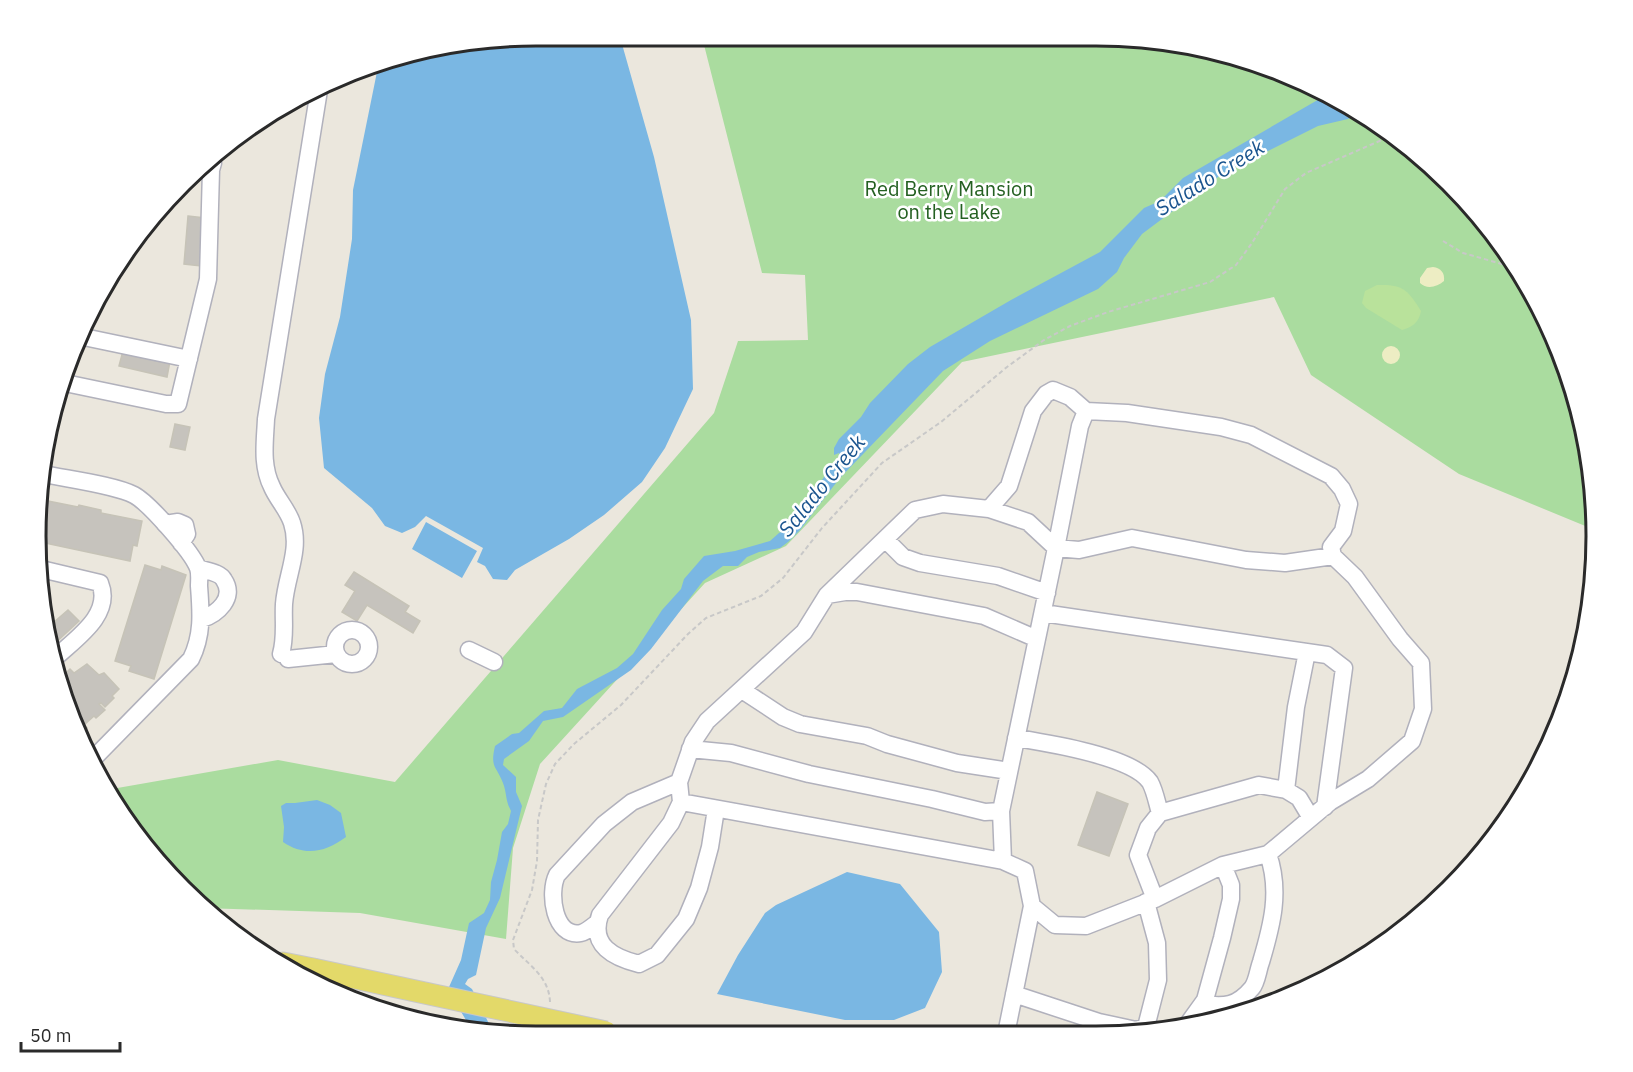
<svg xmlns="http://www.w3.org/2000/svg" width="1633" height="1072" font-family="'IBM Plex Sans',sans-serif">
<rect width="100%" height="100%" fill="#ebe7dd"/>
<path fill="#aadc9f" d="M702,37L1163,40L1318,87L1427,160L1494,232L1546,315L1580,407L1596,504L1595,530L1459,474L1311,375L1274,297L962,362L786,546L705,583L540,764L513,848L506,939L360,913L203,908L106,790L278,760L395,782L714,413L738,341L808,340L805,275L762,273Z"/>
<path fill="#ededc3" d="M1433,267C1441,268 1445,273 1444,281C1437,287 1427,290 1420,283V278L1427,268Z
M1382 355a9 9 0 1 1 18 0a9 9 0 1 1-18 0Z"/>
<path fill="#b9e29b" d="M1377,285C1403,284 1408,290 1421,311C1419,322 1413,327 1402,330L1366,308L1362,303L1365,291Z"/>
<path fill="#7ab7e3" d="M536,36L620,37L654,157L691,320L693,389L665,448L642,482L604,515L569,539L515,570L507,580L493,579L485,566L477,562L483,548L426,516L415,527L402,533L385,526L372,508L324,468L319,418L325,374L340,317L352,239L353,190L379,62Z
M1328,94L1357,113L1348,119L1318,126L1222,174L1142,234L1124,258L1117,272L1098,289L990,341L943,371L839,479L800,530L788,542L780,548L759,552L747,557L738,566H723L703,581L651,649L631,670L563,717L543,721L529,741L504,759L503,765L516,777V792L522,806L500,898L486,928L476,975L468,979L465,984L472,989L493,1032H473L450,993L449,987L461,960L469,923L484,913L490,900L491,882L497,860L502,832L508,824L511,811C505,800 507,793 503,783C496,765 490,768 495,746L512,734L519,733L544,711L562,708L577,689L617,668L633,654L662,610L681,589L684,579L704,556L735,551L770,541L779,533L788,529L798,518L829,469L837,462L840,456L839,453L834,455V448L839,439L861,417L870,403L908,364L930,347L1011,300L1100,252L1144,208L1160,201L1183,178Z
M426,522L477,551L462,578L412,549Z
M317,800L330,805L341,813L346,837C326,852 305,857 283,842L284,827L281,806L286,803H295Z
M847,872L900,884L939,932L942,972L925,1008L894,1020H845L717,994L738,955L765,913L776,905Z"/>
<path fill="#c6c3bd" stroke="#c6c3b7" stroke-width="1.5" d="M188,216L205,218L201,266L184,264Z
M123,351L170,361L167,377L119,366Z
M175,424L190,427L185,450L170,447Z
M38,499L78,507L79,505L101,510V513L142,521L137,546L133,545L130,561L40,542Z
M145,565L161,570L162,566L186,575L154,679L129,671L131,666L115,661Z
M354,572L409,606L405,612L420,621L413,633L367,605L357,621L342,612L355,591L345,585Z
M68,610L79,621L51,647L45,630Z
M87,664L99,675L104,673L119,689L112,696L114,698L105,707L101,703L99,704L105,710L96,718L94,716L84,725L87,728L83,732L64,684L69,679L64,675L70,669L74,673Z
M1097,792L1128,804L1109,856L1078,845Z"/>
<g fill="none" stroke-linecap="round" stroke-linejoin="round">
<defs>
<path id="minor" d="M79,336L189,359
M65,383L166,404H178L208,279L211,170L213,163
M44,474C67,479 115,485 134,495C149,503 192,552 198,568C200,573 199,581 199,586C201,612 203,635 191,659L93,759
M989,509L1009,486L1033,411L1046,394L1053,390L1070,397L1086,411L1127,413L1221,427L1251,435L1331,476L1342,489L1349,504L1343,531L1331,547L1333,556
M165,524L178,522L185,525L187,534L181,543
M885,539L903,557L920,563L998,576L1047,593
M198,568C206,571 220,572 224,580C236,598 217,614 202,619
M41,569L100,583C113,615 75,639 55,658
M827,595L845,592H857L984,616L1037,639
M1043,613L1327,655L1344,668L1325,807
M335 647a17 17 0 1 1 34 0a17 17 0 1 1-34 0Z
M469,650L494,662
M281,654C286,637 283,621 284,604C286,576 301,550 292,523C288,510 277,499 272,487C261,465 265,442 266,419L319,90
M288,659L336,654
M742,690L783,717L800,724L867,736L887,744L957,763L1009,771
M1016,738C1047,743 1132,756 1150,782C1155,791 1157,803 1160,813
M690,749L731,753L809,774L932,799L985,812L1001,811
M1286,790L1296,707L1307,652
M681,802L671,823L600,915C589,946 615,958 639,964L657,955L686,919L699,888L710,847L716,809
M1003,861L1001,811L1056,548L1028,522L989,509L943,504L915,510L827,595L804,632L707,721L693,742L679,782L681,802L1003,861L1025,871L1032,906L1006,1034
M1155,899L1138,855L1148,828L1160,813L1259,785L1286,790L1299,798L1311,818
M1032,906L1055,925L1086,926L1155,899L1223,865L1268,854L1330,802L1368,779L1412,741L1423,709L1421,663L1400,639L1355,577L1333,556L1285,563L1246,560L1132,538L1079,550L1056,548L1080,426L1086,411
M597,923C593,926 586,932 581,933C554,938 548,893 557,875L604,824L632,802L679,782
M1014,994L1099,1022L1136,1030L1146,1027L1158,980L1157,943L1146,902
M1203,1004C1225,1007 1237,1006 1252,988C1257,982 1258,970 1261,962C1272,925 1281,891 1268,854
M1187,1025L1205,1000L1222,938L1231,899V885L1223,865"/>
<path id="major" d="M283,963L313,969"/>
</defs>
<use href="#minor" stroke="#b1b1bc" stroke-width="19"/>
<use href="#major" stroke="#c8c8c8" stroke-width="23"/>
<path stroke="#c8c8c8" stroke-width="2" stroke-dasharray="4.5 3" stroke-linecap="butt" d="M1443,241L1463,253L1516,268
M550,1002C549,977 530,966 514,949L513,940L532,890L537,861L538,820L546,784L555,764L574,744L621,705L688,634L706,618L761,596L783,578L822,528L882,463L941,422L1007,367L1044,340L1070,326L1108,312L1210,282L1236,265L1252,243L1285,189L1306,173L1391,136"/>
<use href="#minor" stroke="#fff" stroke-width="16"/>
<use href="#major" stroke="#e3d969" stroke-width="21"/>
<defs>
<path id="major-bridge" d="M313,969L606,1032"/>
</defs>
<use href="#major-bridge" stroke="#c8c8c8" stroke-width="23" stroke-linecap="butt"/>
<use href="#major-bridge" stroke="#e3d969" stroke-width="21"/>
</g>
<g text-anchor="middle" stroke-width="5" stroke-linejoin="round" paint-order="stroke">
<g font-size="20" fill="#246021" stroke="#fff">
<text x="949" y="196">Red Berry Mansion<tspan x="949" dy="23">on the Lake</tspan></text>
</g>
<g font-size="21" font-style="italic" fill="#1a548e" stroke="#fff">
<text transform="translate(1210 178) rotate(-32)" y="7">Salado Creek</text>
<text transform="translate(822 486) rotate(-51)" y="7">Salado Creek</text>
</g>
</g>
<path d="M0 0H1633V1072H0ZM536 46H1096A490 490 0 0 1 1586 536V536A490 490 0 0 1 1096 1026H536A490 490 0 0 1 46 536V536A490 490 0 0 1 536 46Z" fill="#fff" fill-rule="evenodd"/>
<path fill="none" stroke="#2a2a2a" stroke-width="3" d="M536 46H1096A490 490 0 0 1 1586 536V536A490 490 0 0 1 1096 1026H536A490 490 0 0 1 46 536V536A490 490 0 0 1 536 46Z"/>
<path d="M21 1042v9h99v-9" fill="none" stroke="#2a2a2a" stroke-width="3"/>
<text x="30" y="1042" font-size="18" fill="#2a2a2a" stroke="#ffffff" stroke-width="4.5" paint-order="stroke">50 m</text>
</svg>
